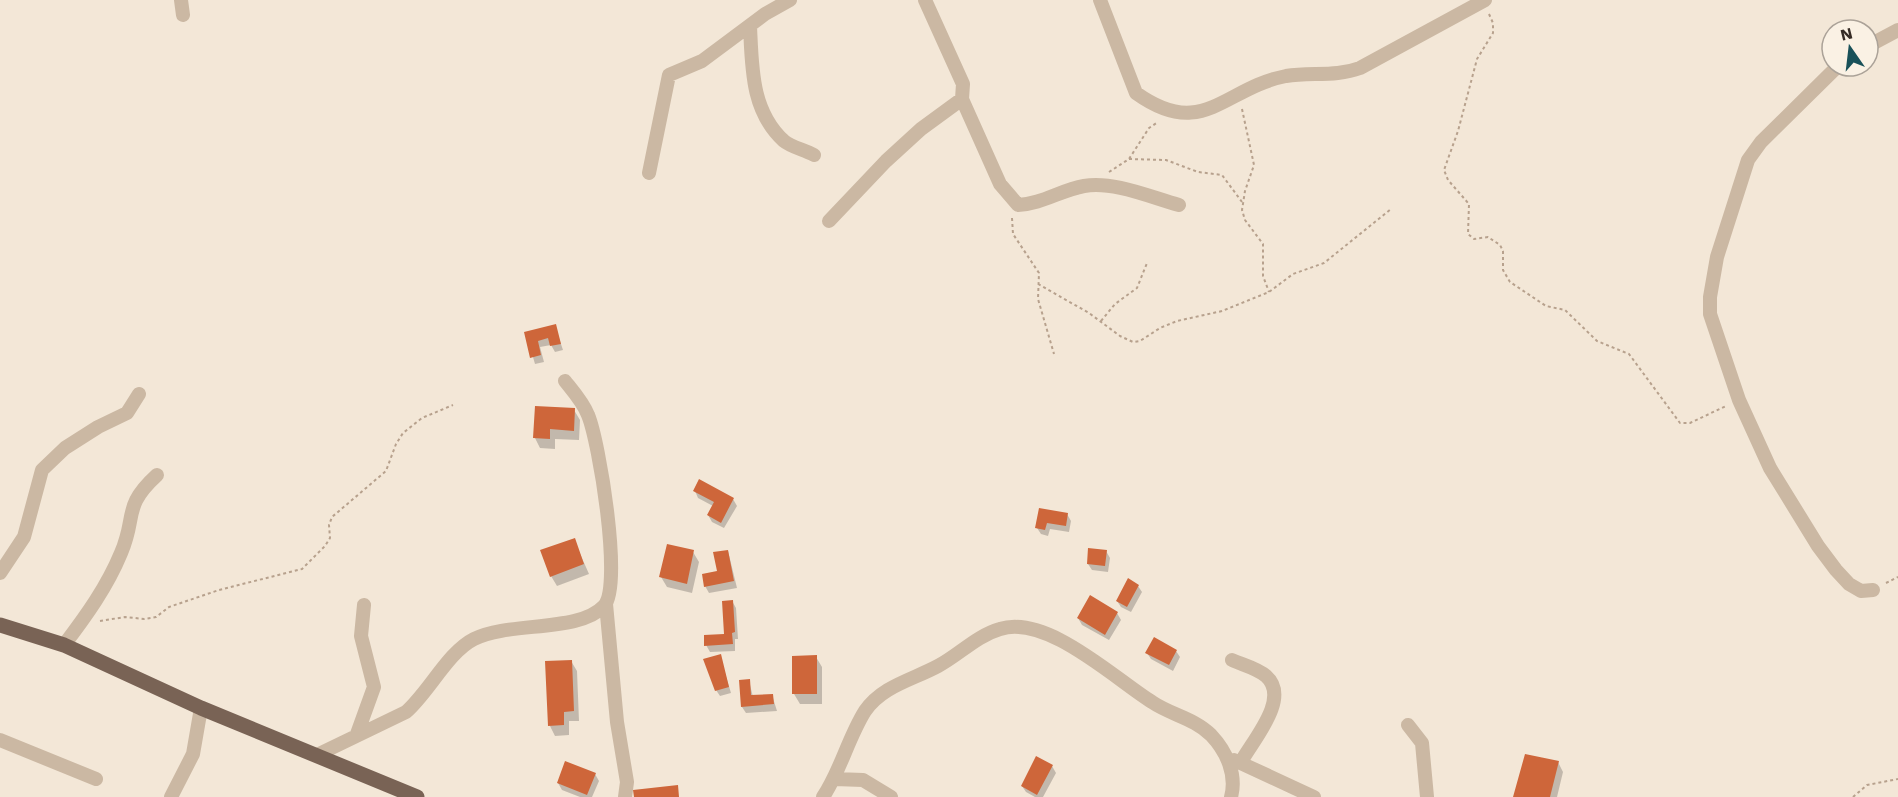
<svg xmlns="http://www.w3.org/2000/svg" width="1898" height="797" font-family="'Work Sans',sans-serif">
<rect width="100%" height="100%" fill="#f3e7d7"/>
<path fill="#0003" d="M555,326L563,350L555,352L551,345L540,347L544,362L535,364L526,333Z
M536,408L574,410L580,420L579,440L555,439V449L540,448L535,438Z
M695,491L733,499L737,506L724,528L712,522L708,515L713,506L698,498Z
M1040,510L1067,514L1071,521L1069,532L1050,529L1048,536L1041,534L1037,528Z
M574,540L589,574L557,586L551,576Z
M728,551L737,588L709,593L705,586L718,572Z
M1106,551L1110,558L1108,572L1092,570L1088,564Z
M693,552L699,562L692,593L667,587L661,577Z
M1138,586L1142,592L1131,612L1121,607L1117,601Z
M1091,597L1117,613L1121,620L1109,640L1082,625L1078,618Z
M732,601L736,608L738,639H735V651L710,652L706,645L726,635Z
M1176,651L1180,657L1173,671L1151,659L1147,653Z
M720,656L731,693L720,696L716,690Z
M816,657L822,667V704H800L794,694Z
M571,661L577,671L579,721H569V735L555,736L550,726Z
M749,681L753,697L772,695L777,711L746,713L742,707Z
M1558,762L1563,772L1557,797H1514Z
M1052,766L1056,773L1043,797H1035L1026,792L1022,786Z
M595,774L599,781L592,797H580L562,790L558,783Z"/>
<path fill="#ce663a" d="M556,324L561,344L550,346L548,338L538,341L541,355L530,358L524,332Z
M535,406L575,408L574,431L550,429V439L533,438Z
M699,479L734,498L721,523L707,515L714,502L693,491Z
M1039,508L1068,513L1066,526L1047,523L1045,530L1035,528Z
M575,538L584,564L550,577L540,550Z
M667,544L694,550L687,584L659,577Z
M1088,548L1107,550L1105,566L1087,564Z
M728,550L734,581L704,587L702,574L717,571L713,552Z
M1128,578L1139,585L1127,607L1116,601Z
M1090,595L1118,612L1105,635L1077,618Z
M733,600L735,632L732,633L733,644L704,646V635L724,634L722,601Z
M1154,637L1177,650L1169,665L1145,653Z
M721,654L729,687L715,691L703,659Z
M817,655V694H792V656Z
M572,660L574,711L564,712V725L548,726L545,661Z
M750,679L751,695L773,694L774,704L741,707L739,680Z
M1525,754L1559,761L1550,797H1513Z
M1036,756L1053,765L1037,795L1021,786Z
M565,761L596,773L587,795L557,783Z
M678,785L679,797H634L633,790Z"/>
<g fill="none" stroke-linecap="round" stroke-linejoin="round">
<path stroke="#b7a18d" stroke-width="2" stroke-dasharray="3 3" stroke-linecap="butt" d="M1489,14L1493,23V33L1477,59L1458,131L1444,170L1448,180L1469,204L1468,234L1474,239L1488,237L1500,245L1503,251V270L1510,282L1546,306L1565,310L1597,341L1629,354L1680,423H1690L1726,406
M1242,109L1254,165L1245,191L1242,210L1245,220L1263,244V276L1269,292
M1129,159L1166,160L1198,172L1222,175L1242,202
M1109,172L1129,159L1149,128L1158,122
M1012,218L1013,234L1039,273L1038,299L1054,354
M1038,284L1089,313L1120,336L1133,342L1140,341L1160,328L1177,321L1222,311L1269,292L1293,274L1324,263L1391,209
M1101,321L1115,304L1137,288L1147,263
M1886,583L1898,577
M100,621L125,617L144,619L156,617L169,607L219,590L302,569L325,546L330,538L329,525L332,517L386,471L396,444L403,433L422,418L453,405
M1853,797L1867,785L1898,779"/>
<path stroke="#cbb8a3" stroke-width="14" d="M181,0L183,15
M1100,0L1136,93C1203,141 1224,88 1286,76C1311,72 1336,77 1360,68L1485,0
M750,26C752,67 751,111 784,141C791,147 805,150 814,155
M1868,46L1898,30
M1838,66L1761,142L1748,160L1717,257L1710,297V314L1739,400L1770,468L1818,546L1836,570L1849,584L1861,591L1873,590
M962,99L1000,184L1018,205C1042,204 1061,190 1084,186C1114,181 1150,197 1179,205
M649,173L669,75L702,61L765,14L790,0
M829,221L886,161L921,129L962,99L963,84L925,0
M0,573L24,537L42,470L65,448L98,427L127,413L139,394
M606,604L617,722L627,782L625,797
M64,645C86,616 107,587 121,553C137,516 122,507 157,475
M1232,660C1243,665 1257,668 1266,676C1291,698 1253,740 1241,762
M1408,725L1422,743L1427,797
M357,734L374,687L361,636L364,605
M0,740L96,779
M317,755L406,712C429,692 448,652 474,639C510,621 579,633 604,606C623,586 599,441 588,415C583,402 573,391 565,381
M1234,760L1314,797
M835,779L863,780L891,797
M171,797L193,754L201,708
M823,797C841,770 848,738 865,711C882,686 912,680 938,666C959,655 976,636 1000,629C1047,614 1115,679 1152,702C1171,715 1194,718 1211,735C1227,752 1237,775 1231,797"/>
<path stroke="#796355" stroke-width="15" d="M0,625L64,645L201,708L417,797"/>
</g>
<g transform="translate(1850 48) rotate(346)"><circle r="28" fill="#faf1e4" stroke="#aba298" stroke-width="1.5"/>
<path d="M0-4.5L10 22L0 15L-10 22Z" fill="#195159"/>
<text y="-9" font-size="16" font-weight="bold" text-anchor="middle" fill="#352b25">N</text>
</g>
</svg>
